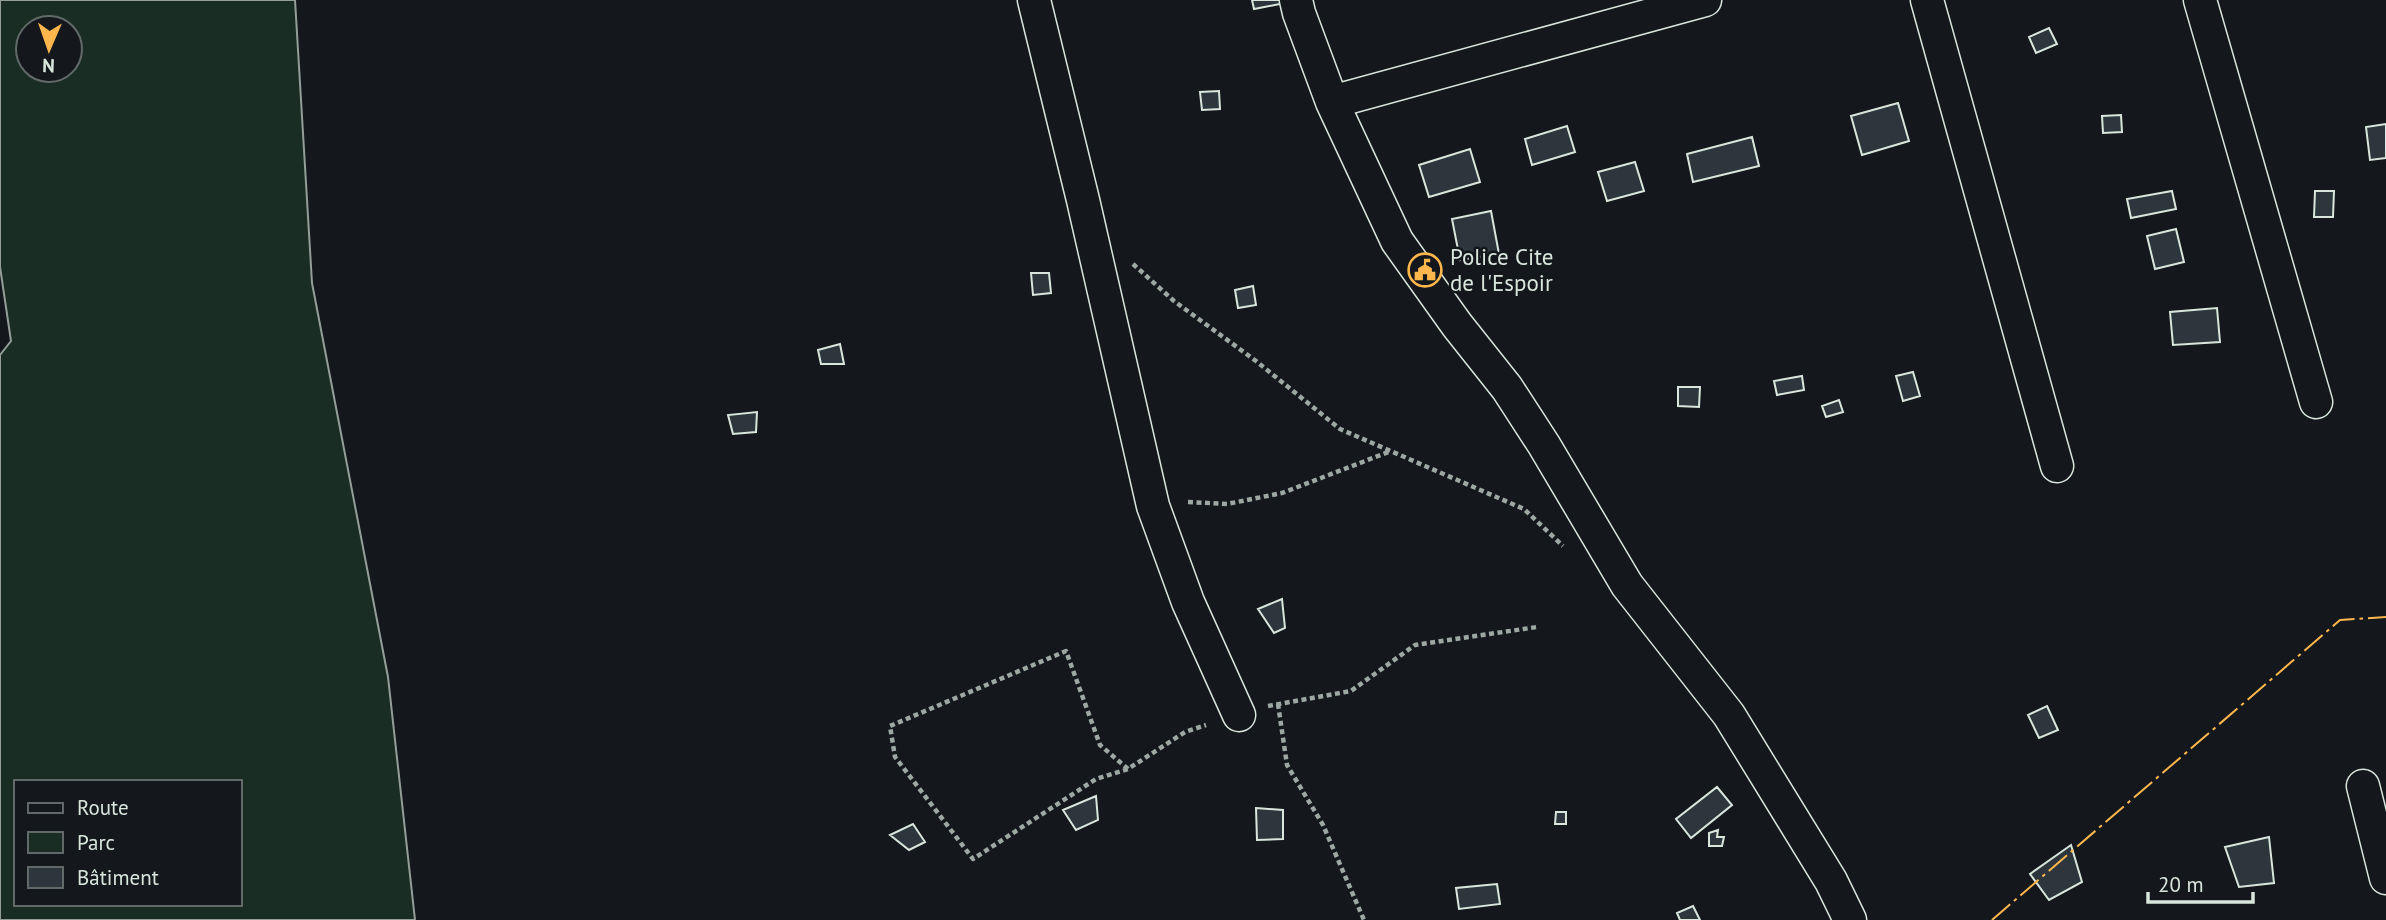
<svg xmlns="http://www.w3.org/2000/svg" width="2386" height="920" font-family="'PT Sans',sans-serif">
<rect width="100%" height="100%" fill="#14181c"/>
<path fill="#1a2d24" stroke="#939e99" stroke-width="2" fill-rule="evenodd" d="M0,0H295L312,283L388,677L415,920H0V355L11,341L0,267ZM28,28H70V70H28ZM16,782H240V904H16Z"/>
<path fill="#2c363c" stroke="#d8e6dc" stroke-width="2" d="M1252,0H1280V4L1254,9Z
M2049,28L2057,44L2036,53L2029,37Z
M1219,91L1220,109L1202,110L1200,92Z
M1898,103L1909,141L1862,155L1851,116Z
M2121,115L2122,132L2103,133L2102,116Z
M2386,124V158L2370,160L2366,127Z
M1567,126L1575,152L1532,165L1525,139Z
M1752,137L1759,166L1693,182L1687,154Z
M1470,149L1480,182L1429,197L1419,165Z
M1635,162L1644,191L1607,201L1598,172Z
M2172,191L2176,209L2131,218L2127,199Z
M2315,191H2334L2333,217H2314Z
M1491,211L1499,254L1460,260L1452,219Z
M2176,229L2184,262L2155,269L2147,236Z
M1031,273H1049L1051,293L1033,295Z
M1253,286L1256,305L1238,308L1235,290Z
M2217,308L2220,342L2173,345L2170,312Z
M840,344L844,364H821L818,350Z
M1913,372L1920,396L1903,401L1896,376Z
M1802,376L1804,390L1777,395L1774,381Z
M1678,387H1700L1699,407L1678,406Z
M1839,400L1843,412L1826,417L1822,406Z
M757,412L756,432L733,434L728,415Z
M1282,599L1285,628L1274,633L1258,609Z
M2047,706L2058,730L2039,738L2028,715Z
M1717,787L1732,805L1691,838L1676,819Z
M1096,796L1098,820L1076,830L1063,810Z
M1256,808L1283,810V839L1257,840Z
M1556,812H1566V824H1555Z
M913,824L925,842L909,850L890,835Z
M1718,830L1717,837H1724L1722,846H1709V833Z
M2269,837L2274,883L2239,887L2225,847Z
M2071,845L2082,882L2049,900L2030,874Z
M1497,884L1500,904L1459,909L1456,888Z
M1693,906L1700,920H1680L1677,913Z"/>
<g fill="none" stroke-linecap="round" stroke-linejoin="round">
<defs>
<path id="minor" d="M1034,0L1083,200L1153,506L1188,602L1239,715
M1296,0L1299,13L1332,102L1397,241L1457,325L1507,388L1544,445L1627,585L1729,715L1831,881L1850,920
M1927,0L2057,466
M2200,0L2316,402
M1332,102L1705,0
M2363,786L2386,878"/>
</defs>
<use href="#minor" stroke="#d8e6dc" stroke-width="35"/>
<path stroke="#9da8a2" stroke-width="4.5" stroke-dasharray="5 3.5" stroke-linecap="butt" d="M1133,264L1174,301L1256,361L1340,429L1524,509L1563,546
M1188,502L1227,504L1282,493L1391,451
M1278,704L1287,765L1323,825L1364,920
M1268,706L1351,691L1415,645L1537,627
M1128,769L1100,745L1066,651L890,726L895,757L973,859L1096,779L1128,769L1185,732L1206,725"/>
<use href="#minor" stroke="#14181c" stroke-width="32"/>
<path stroke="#ffb74d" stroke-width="2" stroke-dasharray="24 5 3.5 5" stroke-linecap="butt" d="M1992,920L2340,620L2386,617"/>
</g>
<defs>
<symbol id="civic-ring" viewBox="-11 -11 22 22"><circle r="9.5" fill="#14181c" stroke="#ffb74d" stroke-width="1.5"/><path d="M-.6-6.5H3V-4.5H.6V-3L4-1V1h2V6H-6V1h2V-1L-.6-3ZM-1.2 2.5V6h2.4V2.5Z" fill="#ffb74d"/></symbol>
</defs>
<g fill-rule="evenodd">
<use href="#civic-ring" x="1406" y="251" width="38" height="38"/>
</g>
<g text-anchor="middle" stroke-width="5" stroke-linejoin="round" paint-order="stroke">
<g font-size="23" fill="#d8e6dc" stroke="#14181c" text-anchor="start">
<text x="1450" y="265">Police Cite<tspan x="1450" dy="26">de l'Espoir</tspan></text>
</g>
</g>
<rect x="14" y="780" width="228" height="126" fill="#14181c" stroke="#626a69" stroke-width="2"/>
<rect x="28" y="803" width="35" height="10" fill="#14181c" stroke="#626a69" stroke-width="2"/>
<text x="77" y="815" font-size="21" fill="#d8e6dc">Route</text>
<rect x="28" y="832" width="35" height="21" fill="#1a2d24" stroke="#626a69" stroke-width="2"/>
<text x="77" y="850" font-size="21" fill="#d8e6dc">Parc</text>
<rect x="28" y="867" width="35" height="21" fill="#2c363c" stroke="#626a69" stroke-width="2"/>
<text x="77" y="885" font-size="21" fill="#d8e6dc">Bâtiment</text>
<g transform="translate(49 49) rotate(182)"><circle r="33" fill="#14181c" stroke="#626a69" stroke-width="2"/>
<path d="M0-5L12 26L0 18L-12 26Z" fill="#ffb74d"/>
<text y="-10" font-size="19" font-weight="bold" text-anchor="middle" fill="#d8e6dc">N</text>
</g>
<path d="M2148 892v10h105v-10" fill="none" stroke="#d8e6dc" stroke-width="3.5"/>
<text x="2158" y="892" font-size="21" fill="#d8e6dc" stroke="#14181c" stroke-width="5" paint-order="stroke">20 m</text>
</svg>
